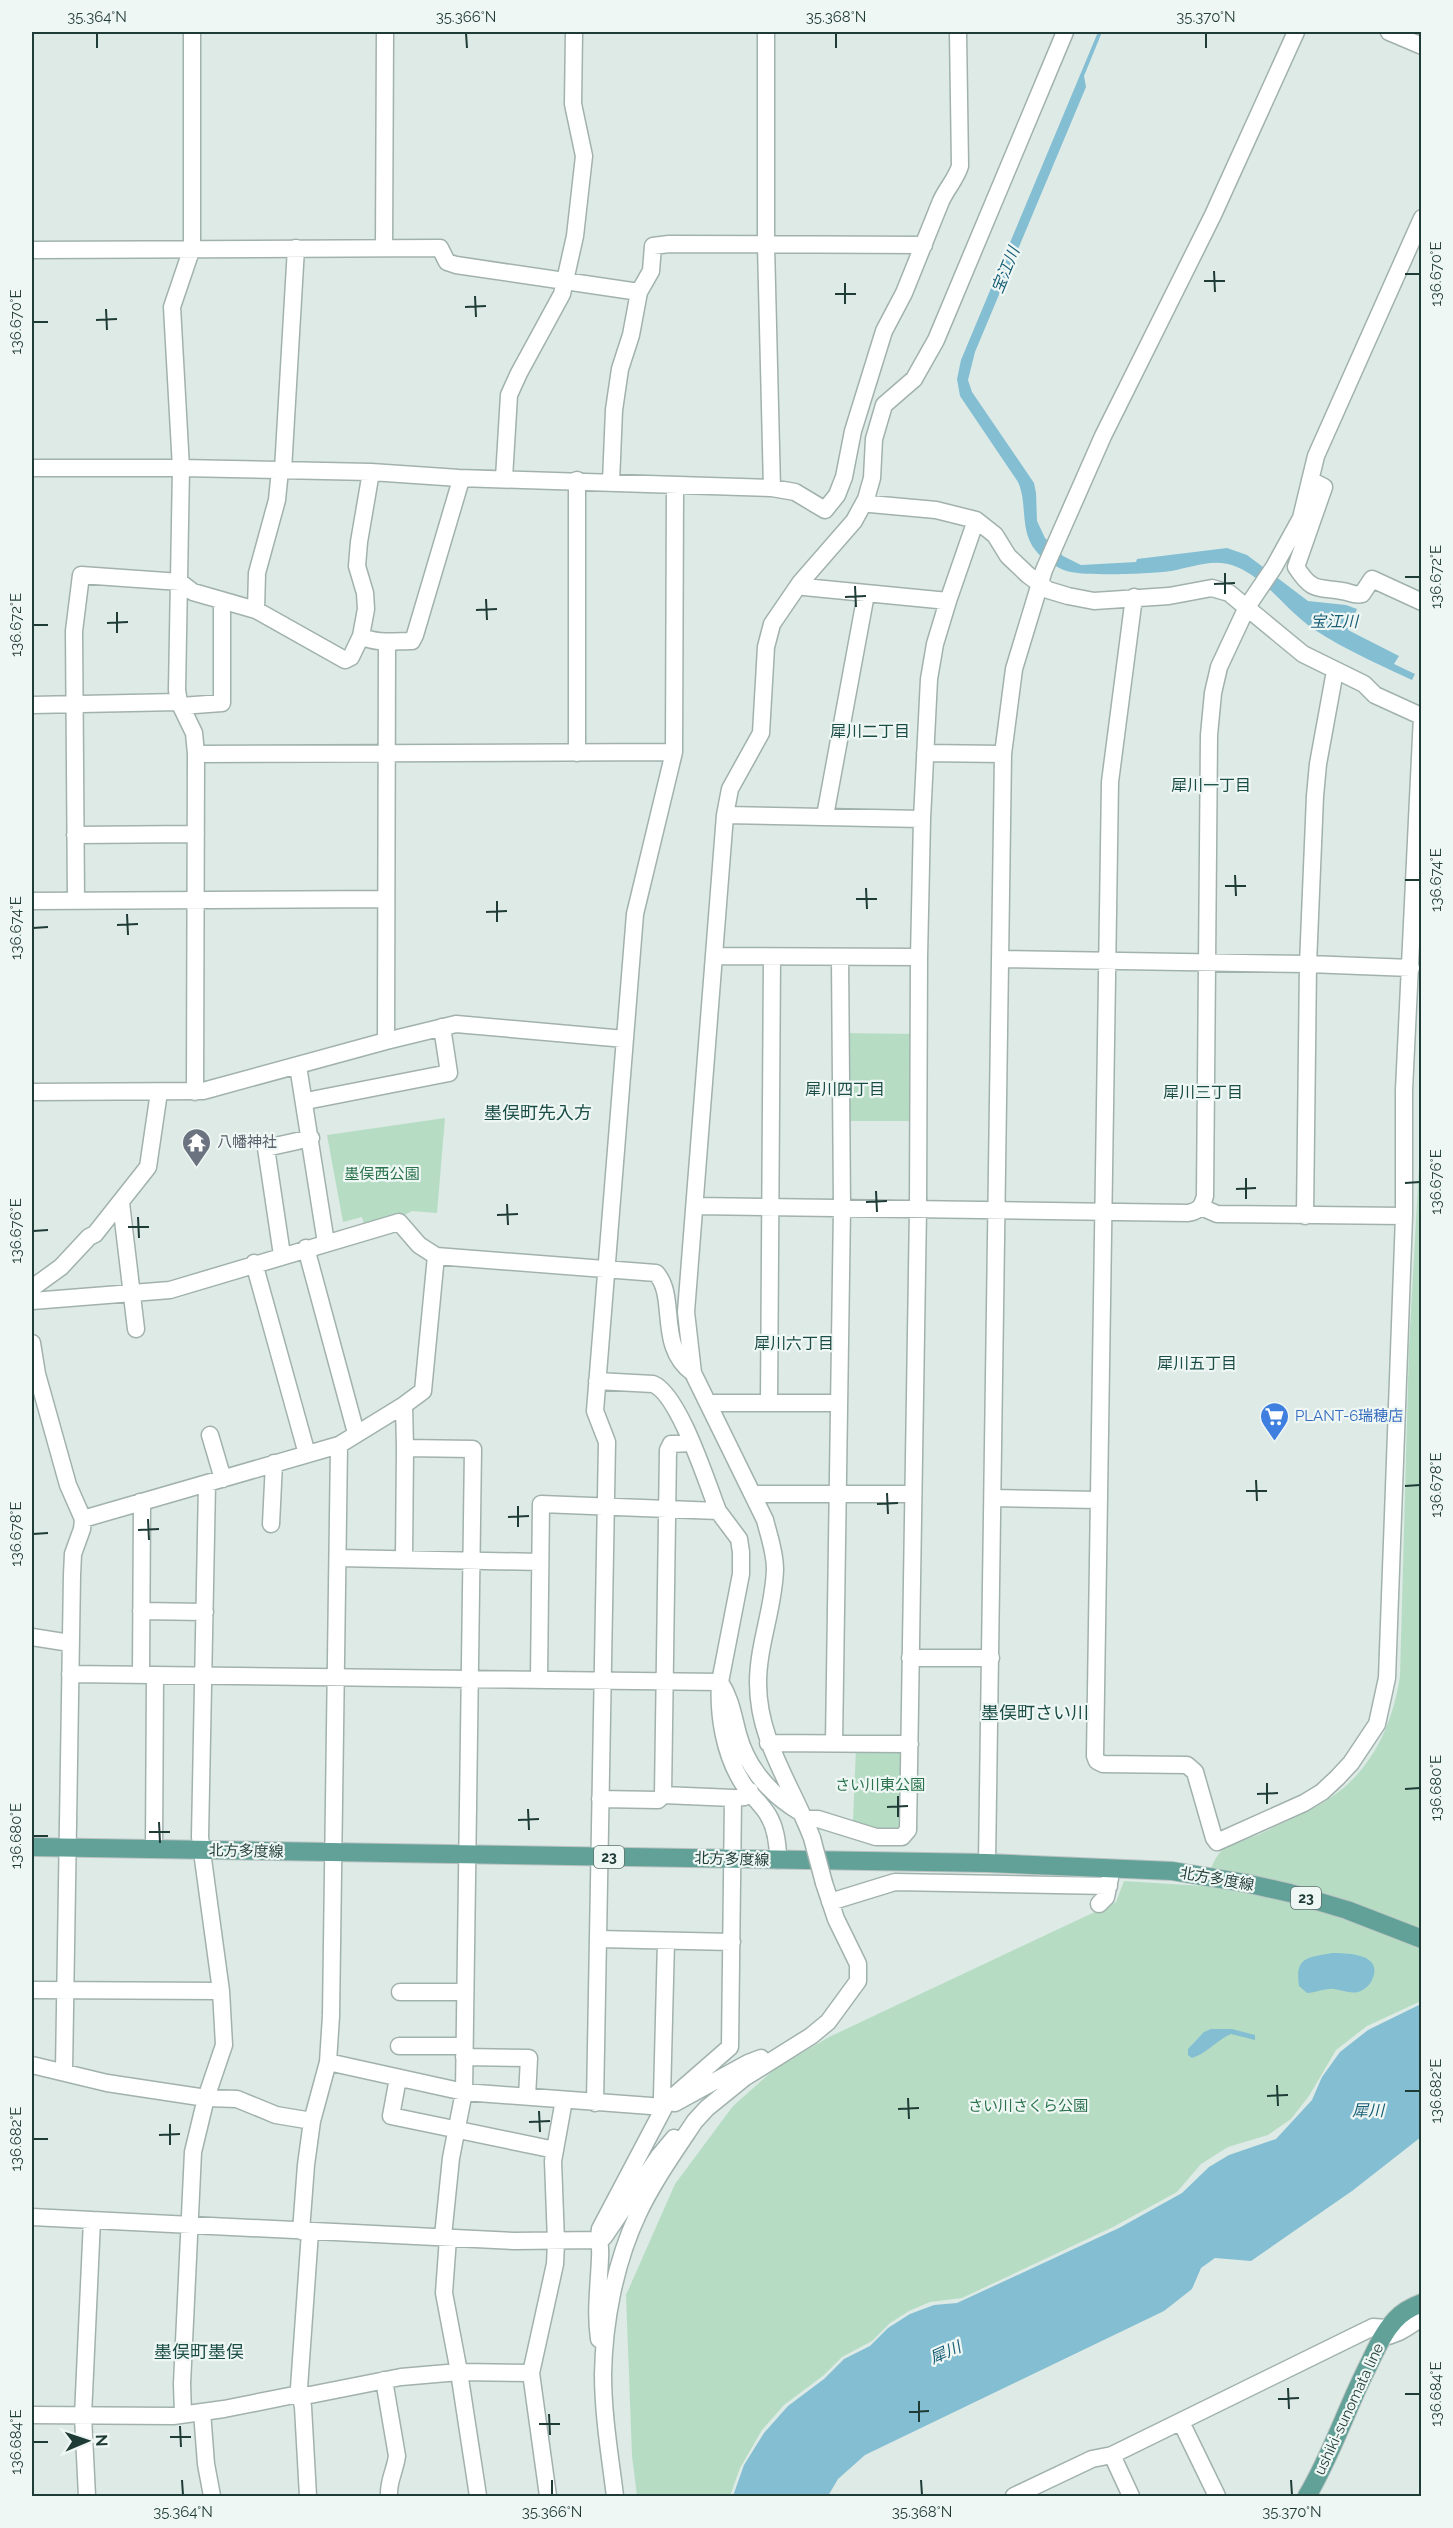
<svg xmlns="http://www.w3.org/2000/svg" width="1453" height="2528" font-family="Raleway,'Noto Sans JP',sans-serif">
<rect width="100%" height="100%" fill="#deeae6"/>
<path fill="#b6ddc4" d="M847,1033L914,1034L913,1121H847Z
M445,1118L437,1213L412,1211L399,1218L365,1228L362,1217L343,1222L327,1135Z
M1421,1131V2001L1367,2026L1336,2050L1309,2096L1291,2119L1268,2135L1228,2147L1201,2164L1177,2192L1113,2227L962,2298L930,2302L909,2311L890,2323L872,2341L842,2357L824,2375L784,2405L762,2430L740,2468L730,2496H637L632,2456L626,2295L675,2184L733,2106L776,2068L829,2037L1116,1902L1124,1881L1203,1886C1208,1876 1214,1858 1222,1850C1230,1843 1254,1838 1264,1832C1286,1821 1313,1811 1333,1796C1373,1768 1393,1723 1400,1676L1409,1347Z
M856,1748H905L904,1830L878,1831L853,1821Z"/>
<path fill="#84bed2" d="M1098,32H1102L1084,76L1086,87L975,352L968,380L972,392L1034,483L1036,493L1037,521L1045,538L1063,556L1081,565L1136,562L1137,559L1227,548L1247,555L1308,601L1346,605L1357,609L1348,630L1399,656L1394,664L1415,674L1412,680C1382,666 1342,648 1315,630C1287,612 1269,581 1237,567C1215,557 1193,567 1171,571C1151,574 1090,576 1071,572C1060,570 1043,560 1036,551C1019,531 1028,504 1018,482L960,396L957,379L961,360Z
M1332,1953C1349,1953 1384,1954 1372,1980C1369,1986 1364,1990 1358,1992C1350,1994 1342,1990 1334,1989C1325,1988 1316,1993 1307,1993L1299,1986C1295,1957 1306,1958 1332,1953Z
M1421,2004V2137L1352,2191L1251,2261L1215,2258L1201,2268L1192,2289L1164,2311L865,2455L838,2479L828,2496H733L744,2465L764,2433L788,2406L824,2379L844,2359L870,2346L888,2328L910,2314L934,2305L957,2303L1119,2228L1182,2193L1209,2167L1229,2155L1276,2139L1312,2100L1322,2077L1340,2052L1368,2030Z
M1211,2029H1232L1255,2035V2040L1231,2034C1217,2040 1206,2054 1192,2058L1188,2055V2049L1204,2032Z"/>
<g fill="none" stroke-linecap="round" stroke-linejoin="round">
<defs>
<path id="minor" d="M192,32V248L172,307L181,468L177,690L179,702L194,733L196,754L195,1092
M766,32V245L772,488
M1389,32L1422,46
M384,248L385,32
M32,250L440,248L447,262L456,265L639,292L651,271L653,246L669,244L924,245
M32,468H181L371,472L459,478L772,488L795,492L825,510L837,495L844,477L853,431L884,331L904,293L941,201C947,188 956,179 960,166L958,32
M283,470L296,248
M504,478L509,395L519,373L562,294L575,236L584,156L573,104L574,32
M577,480V753
M1310,480L1324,487L1296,567C1312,592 1317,587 1342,591C1350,592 1354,596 1362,594L1372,579L1422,602
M611,482L614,410L620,369L631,335L639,292
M866,499L870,504L936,510L976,520L995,535L1008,556L1028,575L1048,590L1068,596L1094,601L1169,596L1212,588L1229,593L1303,654L1364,684L1375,695L1421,716
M800,583L804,587L948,601
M1134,597L1110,782L1095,1756L1097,1761L1103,1764L1187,1765L1195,1772L1214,1838L1217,1842L1304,1803L1322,1792L1337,1778L1351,1763L1377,1724L1387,1678L1404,1216V1090L1422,716
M256,610L257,573L277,500L280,470
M361,636L366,609L365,593L357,566L359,542L371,472
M32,705L179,702
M181,706L222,703V601
M925,753L1003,754
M196,754L674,752
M725,815L922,819
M825,816L866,594
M75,835L196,834
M32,901L385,899
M76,901L74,631L81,575L180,582L193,592L256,610L345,660L351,657L361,636C376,644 395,641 412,641L415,635L460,483L459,478
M715,956L919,957
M1001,959L1308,964L1411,968
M386,1041L456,1024L625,1039
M298,1066L326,1243
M32,1092L203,1091L386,1041L387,642
M306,1101L449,1073L442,1027
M121,1203L136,1329
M695,1206L1188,1213C1199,1211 1202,1207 1205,1196L1209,735L1213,693L1219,667L1247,607L1274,567L1301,518L1316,456L1422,218
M1201,1207L1217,1214L1404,1216
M1305,1216L1308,964L1315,796L1318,764L1335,671
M306,1248L356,1433
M282,1255L266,1148L311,1138
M254,1263L307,1454
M32,1288L61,1267L89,1237L95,1234L148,1167L159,1092
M32,1301L170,1290L399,1222L419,1245L436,1256L656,1273C678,1297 656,1346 693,1373
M32,1343L37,1374L68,1485L83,1519L82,1529L73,1554L72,1575L64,2071
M597,1381L653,1384C679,1394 707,1483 718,1511
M769,1402L772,957
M709,1403H839
M404,1405L423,1391L436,1256
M210,1435L223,1479
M753,1494H913
M993,1498L1099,1500
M140,1502L142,1506L141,1675
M83,1519L339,1445L404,1405L405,1448L473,1449L464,2092L328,2062
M271,1524L274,1463
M338,1558L540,1562
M404,1558L405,1448
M141,1611L205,1612
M32,1637L70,1643
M910,1658H991
M70,1674L720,1682L741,1574V1552L739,1539L718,1511L541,1504L539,1679
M768,1743L910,1744
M834,1743L842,1208L840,957
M663,1795L733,1798
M600,1799L658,1800L663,1795L668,1450L671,1444L691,1443
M805,1819H818L876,1837H902L908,1830L918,1209L919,957L922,819L929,679L935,644L948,601L976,520
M812,1838C792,1785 758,1741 758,1683C758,1644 774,1608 775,1569C775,1552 769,1536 765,1520L693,1373L686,1312L725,815L730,789L761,733L766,647L772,624L800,583L854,521L866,499L872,478L874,439L884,405L914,379L936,340L1065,32
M154,1849L155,1675
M778,1860C778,1845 776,1828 768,1815C761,1803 749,1794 742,1782C724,1753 718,1715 720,1682C731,1699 733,1715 738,1734C747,1768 771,1795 800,1812
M987,1863L1003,754L1014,669L1044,570L1103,436L1213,215L1296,32
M830,1902L895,1882L1109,1886
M1099,1904L1106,1897L1110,1878
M598,1939L732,1942
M666,1941L662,2097L667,2102L675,2103L748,2063L761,2058
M32,1990L221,1991
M400,1992H465
M399,2046H464
M464,2057L529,2058L527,2097
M32,2065L107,2083L206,2098L237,2099L276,2115L312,2121
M398,2078L391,2116L555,2150
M595,2103L607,1442L595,1411L635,914L674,752L675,485
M32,2217L514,2241L598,2240L604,2237L659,2156L674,2138
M301,2231L306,2165L312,2121L328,2062L331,2016L339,1445
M443,2236L451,2158L464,2092L664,2107
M448,2238L444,2293L459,2372L478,2496
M1382,2337C1399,2335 1408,2326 1422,2318
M599,2339C595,2312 599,2285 600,2258C601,2247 598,2240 600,2229L667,2102L730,2047L733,1798L745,1797L750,1791
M384,2380L397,2456C395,2471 388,2481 389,2496
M202,2412L206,2464L212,2496
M183,2414L182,2384L193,2152L206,2098L224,2045L221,1991L200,1837L207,1484
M32,2415L173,2416L224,2409L294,2395H310L401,2377L459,2372L531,2373
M1181,2422L1217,2496
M87,2496L83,2416L92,2220
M308,2496L303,2407L299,2388L310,2232
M548,2496L531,2373L555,2264L556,2242L553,2161L564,2100
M615,2496C610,2456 603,2415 603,2374C604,2321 615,2263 638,2214C653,2182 675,2151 695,2121L707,2108L744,2078L811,2036L828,2022L858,1981V1964L836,1919L824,1883
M1014,2496L1092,2459L1112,2455
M1131,2496L1112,2455L1373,2327L1388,2328"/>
<path id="major" d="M32,1847L987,1863L1172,1871L1245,1883L1290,1893L1347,1910L1422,1939
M1307,2496C1331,2456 1346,2410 1367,2368C1375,2352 1382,2334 1395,2320C1402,2312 1411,2307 1422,2303"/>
</defs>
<use href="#minor" stroke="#a1b2ae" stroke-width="19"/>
<use href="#major" stroke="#bcc4c3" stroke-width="20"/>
<use href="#minor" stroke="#fff" stroke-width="16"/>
<use href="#major" stroke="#61a197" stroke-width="18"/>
<defs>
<path id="minor-bridge" d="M812,1838L824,1883"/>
</defs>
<use href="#minor-bridge" stroke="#a1b2ae" stroke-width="19" stroke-linecap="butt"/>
<use href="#minor-bridge" stroke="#fff" stroke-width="16"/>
</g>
<path fill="none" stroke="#1f3b36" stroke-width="2" d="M97,33V48M466,33L467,48M836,33V48M1206,33V48M1214,271L1215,292M1405,274H1420M1204,281H1225M845,283V304M835,294H856M475,296L476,317M465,307L486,306M106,309L107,330M96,320L117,319M33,322H48M1225,573V594M1405,577H1420M1214,584L1235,583M855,586L856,607M845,597L866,596M486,599L487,620M476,610L497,609M117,612V633M107,623L128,622M33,625H48M1235,875L1236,896M1405,880H1420M1225,886H1246M866,888L867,909M856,899H877M497,901V922M486,912L507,911M127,914L128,935M117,925L138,924M33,928L48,927M1246,1178V1199M1405,1183L1420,1182M1236,1189L1256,1188M876,1191L877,1212M866,1202L887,1201M507,1204L508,1225M497,1215L518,1214M138,1217L139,1238M128,1227H149M33,1231L48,1230M1256,1480L1257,1501M1405,1486L1420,1485M1246,1491H1267M887,1493L888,1514M877,1504L898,1503M518,1506V1527M508,1517L529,1516M148,1519L149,1540M138,1530L159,1529M33,1534L48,1533M1267,1783V1804M1405,1789L1420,1788M1257,1794L1278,1793M898,1796V1817M887,1807L908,1806M528,1809L529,1830M518,1820L539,1819M159,1822L160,1843M149,1832H170M33,1836H48M1277,2085L1278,2106M1405,2091H1420M1267,2096L1288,2095M908,2098L909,2119M898,2109L919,2108M539,2111L540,2132M529,2122L550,2121M170,2124V2145M159,2135L180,2134M33,2139H48M1288,2388L1289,2409M1405,2394H1420M1278,2399L1299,2398M919,2401V2422M909,2412L929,2411M549,2414L550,2435M539,2424H560M180,2426L181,2447M170,2437H191M33,2442H48M182,2480L183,2495M552,2480V2495M921,2480L922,2495M1291,2480L1292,2495"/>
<defs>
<symbol id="temple-pin" viewBox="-11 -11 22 30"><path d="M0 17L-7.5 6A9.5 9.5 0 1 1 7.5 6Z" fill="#6b7280" stroke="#eff7f4"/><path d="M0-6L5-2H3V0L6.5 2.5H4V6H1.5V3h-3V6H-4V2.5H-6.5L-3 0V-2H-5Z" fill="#fff"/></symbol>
<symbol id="supermarket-pin" viewBox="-11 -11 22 30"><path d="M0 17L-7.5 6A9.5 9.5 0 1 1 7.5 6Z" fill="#3f7fe0" stroke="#eff7f4"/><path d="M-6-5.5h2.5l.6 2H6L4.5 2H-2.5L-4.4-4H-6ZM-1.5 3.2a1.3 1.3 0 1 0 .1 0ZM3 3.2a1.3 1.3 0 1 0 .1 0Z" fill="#fff"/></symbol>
</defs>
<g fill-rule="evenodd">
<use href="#temple-pin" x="180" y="1126" width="33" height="45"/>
<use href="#supermarket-pin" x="1258" y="1400" width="33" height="45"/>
</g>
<g text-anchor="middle" stroke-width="4.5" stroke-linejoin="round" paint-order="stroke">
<g fill="#eff7f4" stroke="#5d736f" stroke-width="1.5">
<rect x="594" y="1846" width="30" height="22" rx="4.5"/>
<rect x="1291" y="1887" width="30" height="22" rx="4.5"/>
</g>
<g font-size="14" font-weight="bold" fill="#1f3b36">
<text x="609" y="1862">23</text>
<text x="1306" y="1903">23</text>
</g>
<g font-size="15" fill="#5b616d" stroke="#eff7f4" text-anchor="start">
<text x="217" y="1147">八幡神社</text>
</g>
<g font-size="15" fill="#29724c" stroke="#eff7f4">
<text x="382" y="1179">墨俣西公園</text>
<text x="880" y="1790">さい川東公園</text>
<text x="1028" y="2111">さい川さくら公園</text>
</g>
<g font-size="15" fill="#366cbe" stroke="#eff7f4" text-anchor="start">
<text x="1295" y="1421">PLANT-6瑞穂店</text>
</g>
<g font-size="15" fill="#1f3b36" stroke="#eff7f4">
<text transform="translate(246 1851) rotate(1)" y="5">北方多度線</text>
<text transform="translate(732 1859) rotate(2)" y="5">北方多度線</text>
<text transform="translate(1217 1879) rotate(10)" y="5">北方多度線</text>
<text transform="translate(1349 2409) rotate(-65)" y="5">ushiki-sunomata line</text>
</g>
<g font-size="16" font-style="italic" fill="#185e77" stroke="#eff7f4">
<text transform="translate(1005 270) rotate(-68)" y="6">宝江川</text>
<text x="1334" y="627">宝江川</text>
<text x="1368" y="2116">犀川</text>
<text transform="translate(945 2352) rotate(-24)" y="6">犀川</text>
</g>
<g font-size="16" fill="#1b4d46" stroke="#eff7f4">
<text x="870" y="737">犀川二丁目</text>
<text x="1211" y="791">犀川一丁目</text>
<text x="845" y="1095">犀川四丁目</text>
<text x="1203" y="1098">犀川三丁目</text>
<text x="794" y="1349">犀川六丁目</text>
<text x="1197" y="1369">犀川五丁目</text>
</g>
<g font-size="18" fill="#1b4d46" stroke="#eff7f4">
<text x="538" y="1119">墨俣町先入方</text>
<text x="1035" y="1719">墨俣町さい川</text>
<text x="199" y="2358">墨俣町墨俣</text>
</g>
</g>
<rect width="1453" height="2528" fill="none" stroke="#eff7f4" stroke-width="66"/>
<g transform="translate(87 2441) rotate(88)" stroke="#eff7f4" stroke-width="4.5" paint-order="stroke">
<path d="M0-4.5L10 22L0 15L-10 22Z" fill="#1f3b36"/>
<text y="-9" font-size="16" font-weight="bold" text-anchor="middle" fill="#1f3b36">N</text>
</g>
<rect x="33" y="33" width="1387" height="2462" fill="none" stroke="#1f3b36" stroke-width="2"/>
<g font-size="15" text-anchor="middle" fill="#1f3b36">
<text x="97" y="22">35.364°N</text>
<text x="466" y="22">35.366°N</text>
<text x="836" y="22">35.368°N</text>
<text x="1206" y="22">35.370°N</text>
<text transform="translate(1436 274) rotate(-90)" y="5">136.670°E</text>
<text transform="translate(16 322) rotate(-90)" y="5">136.670°E</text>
<text transform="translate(1436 577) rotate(-90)" y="5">136.672°E</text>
<text transform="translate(16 625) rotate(-90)" y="5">136.672°E</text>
<text transform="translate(1436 880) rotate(-90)" y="5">136.674°E</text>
<text transform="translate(16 928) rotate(-90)" y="5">136.674°E</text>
<text transform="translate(1436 1182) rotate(-90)" y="5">136.676°E</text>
<text transform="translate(16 1231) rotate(-90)" y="5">136.676°E</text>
<text transform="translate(1436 1485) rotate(-90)" y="5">136.678°E</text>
<text transform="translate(16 1534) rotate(-90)" y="5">136.678°E</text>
<text transform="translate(1436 1788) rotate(-90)" y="5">136.680°E</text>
<text transform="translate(16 1836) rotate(-90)" y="5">136.680°E</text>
<text transform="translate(1436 2091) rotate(-90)" y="5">136.682°E</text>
<text transform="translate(16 2139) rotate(-90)" y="5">136.682°E</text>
<text transform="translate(1436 2394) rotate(-90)" y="5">136.684°E</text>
<text transform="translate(16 2442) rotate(-90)" y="5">136.684°E</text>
<text x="183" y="2517">35.364°N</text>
<text x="552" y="2517">35.366°N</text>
<text x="922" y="2517">35.368°N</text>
<text x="1292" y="2517">35.370°N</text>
</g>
</svg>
